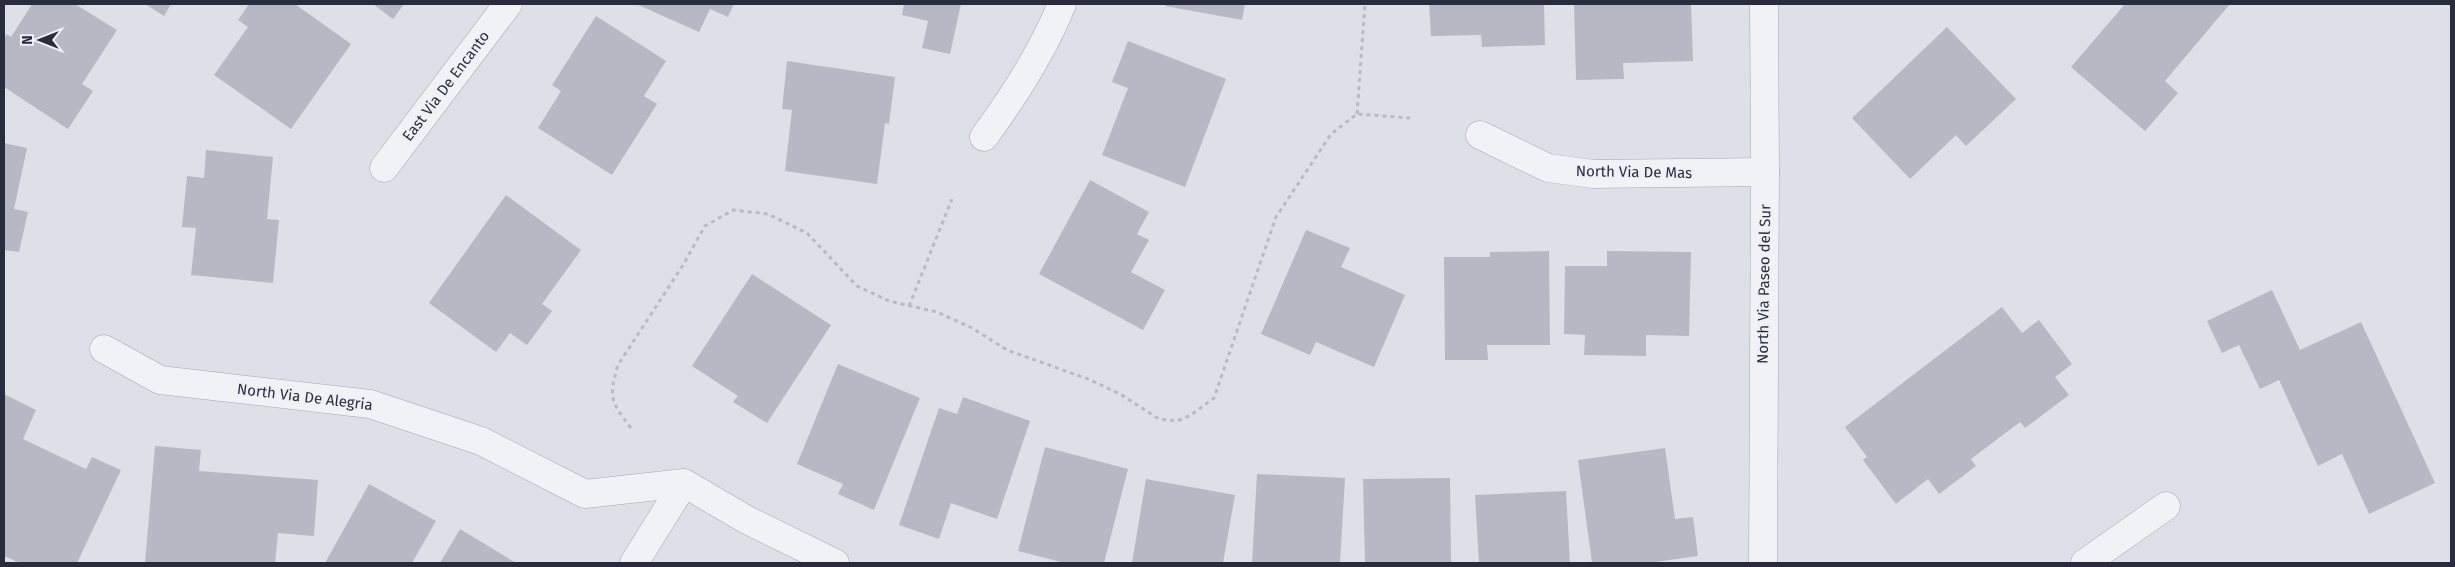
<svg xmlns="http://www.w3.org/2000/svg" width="2455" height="567" font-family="'Fira Sans',sans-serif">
<rect width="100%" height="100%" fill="#dee0e7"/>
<path fill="#b6b9c4" d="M32,4H75L117,30L82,84L93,91L68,129L4,87V38L7,34L11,37Z
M145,4H171L164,16Z
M249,4H295L351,44L291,129L214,75L248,27L238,20Z
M373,4H404L393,19Z
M636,4H734L728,17L710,9L699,32Z
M904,4H961L950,54L922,48L928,21L902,15Z
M1166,4H1245L1242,20L1165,6Z
M1429,4H1544L1545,45L1482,47L1481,35L1431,36Z
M1574,4H1691L1693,61L1623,63L1624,79L1576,80Z
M2125,4H2230L2165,81L2178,93L2145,131L2071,67Z
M596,16L666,61L644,96L657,104L612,175L538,128L561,91L552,85Z
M1947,27L2016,99L1966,146L1956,135L1910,179L1852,118Z
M1128,41L1226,79L1185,187L1102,155L1128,88L1112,82Z
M787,61L895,77L889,124L885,123L877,184L785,171L792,110L782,109Z
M4,143L27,148L14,209L28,212L19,252L4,250Z
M206,150L273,157L267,219L279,220L273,283L191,275L196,228L182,227L187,176L204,178Z
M1090,180L1149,212L1137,234L1149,240L1131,272L1165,290L1143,330L1039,274Z
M506,195L581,250L542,304L552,311L527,345L510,333L496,352L429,303Z
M1306,230L1350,248L1341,267L1405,295L1374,367L1316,342L1310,355L1261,334Z
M1549,251L1550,345H1487L1488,360H1445L1444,257H1490V252Z
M1607,251L1691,252L1689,336L1646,335V356L1584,355L1585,335L1564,334L1565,266H1607Z
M752,274L831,325L767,423L733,402L738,396L692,366Z
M2272,290L2300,350L2361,322L2435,483L2369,514L2342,454L2318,466L2279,380L2260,389L2239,345L2222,353L2207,321Z
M2002,307L2022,333L2039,320L2072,364L2055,377L2069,395L2025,428L2020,422L1971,459L1976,466L1939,494L1928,479L1896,504L1863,460L1867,457L1845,427Z
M838,364L920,398L874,510L838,494L843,484L797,464Z
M4,394L36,410L23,439L86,469L92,457L121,470L77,563H20L4,556Z
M963,397L1030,421L997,519L951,503L939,539L899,525L939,408L957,414Z
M155,446L201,450L199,471L318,480L314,536L278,533L275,563H145Z
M1045,447L1128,469L1104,563H1065L1018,551Z
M1665,448L1675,519L1693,517L1698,556L1648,563H1592L1578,460Z
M1257,474L1345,478L1340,563H1252Z
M1450,478L1451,563H1365L1363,479Z
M1146,479L1235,495L1223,563H1132Z
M369,484L436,521L412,563H325Z
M1566,491L1570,563H1479L1475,495Z
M460,529L516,563H440Z"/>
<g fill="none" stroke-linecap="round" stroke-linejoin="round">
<defs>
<path id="minor" d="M1480,135L1548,168L1593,174L1765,172
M984,137C1015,95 1042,53 1062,4
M384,168L508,4
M104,349L160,380L370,404L481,441L585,494L684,483L747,520L835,563
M634,563L684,483
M2085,563L2166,506"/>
<path id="tertiary" d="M1763,563L1765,172L1764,4"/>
</defs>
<use href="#minor" stroke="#a4a6b1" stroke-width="29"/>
<use href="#tertiary" stroke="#a4a6b1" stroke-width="29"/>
<path stroke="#b9bbc2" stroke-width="3" stroke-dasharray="4 4" stroke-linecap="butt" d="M1357,114L1365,4
M909,306L952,199
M631,428C611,402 608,398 618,365L683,265L705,226L733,210L768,214L807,233L857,286L889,301L937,312L972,328L1007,350L1088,379L1120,394L1159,419L1177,421L1191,415L1214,398L1276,217L1331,134L1357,114L1410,118"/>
<use href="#minor" stroke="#f1f2f6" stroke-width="28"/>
<use href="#tertiary" stroke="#f1f2f6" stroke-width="28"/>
</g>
<g text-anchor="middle" stroke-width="4" stroke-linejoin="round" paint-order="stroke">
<g font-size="15" fill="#282c3e" stroke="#eef0f5">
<text transform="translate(446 86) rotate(-53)" y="5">East Via De Encanto</text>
<text transform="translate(1634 172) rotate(1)" y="5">North Via De Mas</text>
<text transform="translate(1764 284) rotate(-89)" y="5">North Via Paseo del Sur</text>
<text transform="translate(305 397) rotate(7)" y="5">North Via De Alegria</text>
</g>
</g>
<rect width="2455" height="567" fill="none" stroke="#282c3e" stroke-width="10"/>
<g transform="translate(40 40) rotate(270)" stroke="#eef0f5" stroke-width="4" paint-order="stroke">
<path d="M0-4L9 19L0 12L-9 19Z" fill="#282c3e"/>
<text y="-8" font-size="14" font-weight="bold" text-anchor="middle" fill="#282c3e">N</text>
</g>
</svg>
